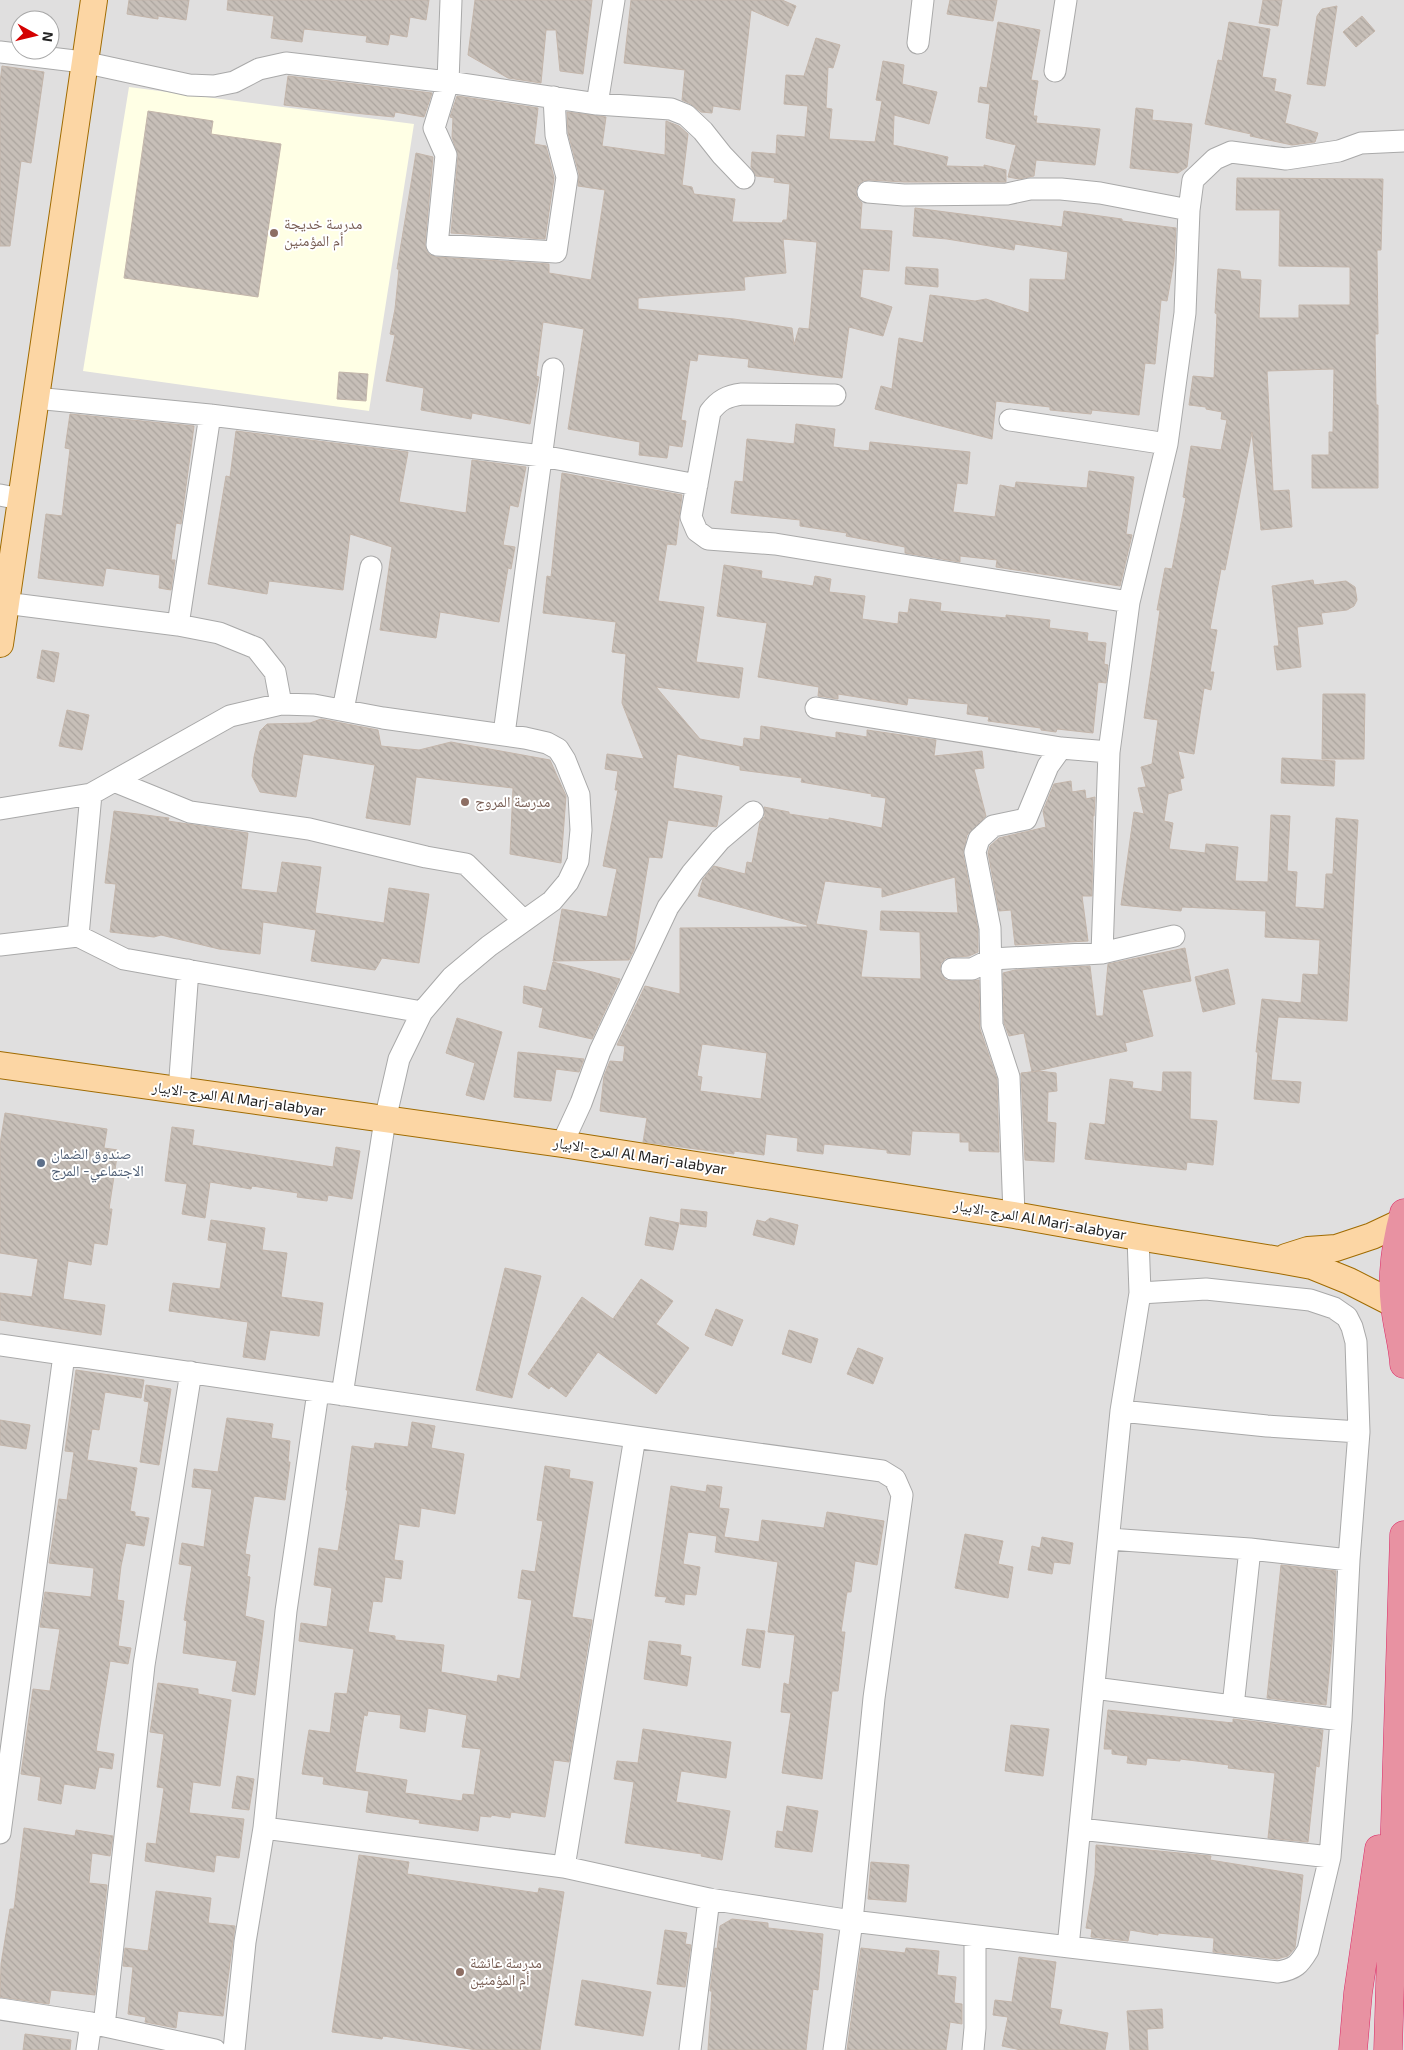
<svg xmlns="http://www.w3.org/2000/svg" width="1404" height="2050" font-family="'Exo 2','Noto Naskh Arabic',sans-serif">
<defs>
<pattern id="building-back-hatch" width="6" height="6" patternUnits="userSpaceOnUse" patternTransform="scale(1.25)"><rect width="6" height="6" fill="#c7bfb8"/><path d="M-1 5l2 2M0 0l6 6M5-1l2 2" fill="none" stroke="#aba49e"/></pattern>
</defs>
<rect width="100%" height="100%" fill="#f2efe9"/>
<path fill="#e0dfdf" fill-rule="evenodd" d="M0,0H1404V2050H0ZM20,20H50V50H20Z"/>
<path fill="#ffffe5" d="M129,87L414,124L369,411L83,371Z"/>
<path fill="url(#building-back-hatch)" stroke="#c4b6ab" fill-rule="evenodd" d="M129,0H189L186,20L158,16V19L127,14Z
M228,0H429L426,20L410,17L407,37L390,34L388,45L366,42L367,36L304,29L302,42L271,38L274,16L227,10Z
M475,0H592L583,74L560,71L556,30H546L541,83L508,78L468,55Z
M631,0H782L796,6L788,26L751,10L740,110L713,106L712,113L701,112L691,104L682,100L685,70L624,63Z
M950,0H997L993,21L947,14Z
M1263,0H1282L1278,26L1259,23Z
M1337,6L1325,86L1307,84L1317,16L1322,9Z
M1362,16L1375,31L1356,47L1343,32Z
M998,22L1040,30L1031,80L1038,81L1033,116H1037L1036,123L1100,129L1095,165L1036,160L1034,176L1019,179L1008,177L1016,145L986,138L990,104L978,102L980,87L987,88Z
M1229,22L1270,29L1262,77L1276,79L1274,91L1291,95L1285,123L1318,133L1315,142L1292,145L1250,136L1251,134L1205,124L1218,60L1222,61Z
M816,38L840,45L833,68L828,67L826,108L832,109L829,139L875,142L882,101L876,100L883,61L904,65L902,84L937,92L929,124L894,115L893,145L948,157L946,166L984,167V165L1006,170V182H904L869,180L863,181L858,185L856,190L857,197L862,203L860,229L892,231L889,271L863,269L860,297L892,307L883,336L849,327L842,378L748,367L749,359L698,354L697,361L690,360L681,420L686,421L682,447L669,445L667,458L639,455L640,442L568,429L584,329L543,322L536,376L539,377L530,424L472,413L471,419L421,410L424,388L386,381L395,335L390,334L395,309L399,269H397L416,153L433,157L425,244L426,250L430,255L436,257L549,264V273L591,280L605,190L578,186L579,174L568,133L567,112L606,117L602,146L665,155L666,121L679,126L688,134L682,185L692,187L694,194L735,199L732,222L782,223L783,220H787L790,184L774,182L775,178L756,176L751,167L752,152L776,154L777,135L805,137L808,106L784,104L786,75L804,76ZM783,239L817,242L809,329L799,328L794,345L792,328L734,319L638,309V298L745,290L744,277L786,273Z
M2,66L44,72L31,163L21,161L10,246H0V82Z
M288,76L432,93L424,117L395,112L394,117L354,113L284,105Z
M457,96L538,108L534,144L546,146L554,178L545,239L451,233L458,156L452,137L453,118L450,117Z
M1136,108L1153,110L1152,120L1192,124L1187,167L1178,173L1130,168Z
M148,111L213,121L211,134L281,144L258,297L124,278Z
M1237,178L1383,179L1381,250H1377L1378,334H1375L1376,405H1378V488H1312V455H1329V432H1333L1334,369L1267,371L1273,491L1289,490L1292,527L1261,530L1252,432L1225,570L1221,569L1210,629L1217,630L1210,672H1214L1211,690L1204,688L1194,754L1178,751L1184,778L1180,779L1182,790L1168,794L1164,821L1173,823L1169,849L1205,853L1206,844L1238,847L1235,881L1268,882L1271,815L1290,816L1287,871L1297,872L1295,907L1324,909L1326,874H1333L1336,818L1358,820L1347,1021L1278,1017L1271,1080L1301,1082L1299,1103L1254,1099L1258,1052H1256L1262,999L1301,1003L1303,974L1318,975L1320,940L1265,937L1266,911L1182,907L1181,911L1121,905L1134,812L1144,814L1138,788L1146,787L1141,767L1152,764L1158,720L1144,718L1160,610H1157L1165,568L1172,569L1186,498L1183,497L1191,446L1221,450L1227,420L1221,419L1222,412L1206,409V407L1189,405L1193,376L1214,378L1217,314L1215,313L1218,269L1240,271L1241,279L1261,280L1259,318H1299V305H1350V267L1279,266L1280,210H1236Z
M915,208L1062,227L1064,211L1122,219V221L1176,228L1174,261L1167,301L1161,300L1155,364L1145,363L1139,415L1092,410L1091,414L1050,410V407L996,401L992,439L875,409L881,386L892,389L899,338L923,343L930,295L975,301L986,299L1029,313L1030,279L1065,280L1068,252L1015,244L1014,250L947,239L913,236Z
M906,267L938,269V287L905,284Z
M339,372L368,374L366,401L337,399Z
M70,414L194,426L181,524L176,523L171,560H175L171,590L159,588L160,575L106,568L103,586L38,578L46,514L62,516L70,449L65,448Z
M796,424L835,429L833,447L869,451L870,442L970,452L967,484L957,483L953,512L995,517L1000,485L1015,488L1016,482L1087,488L1089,471L1134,477L1126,534L1132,535L1120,586L996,567L997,560L960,556V562L905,553V547L846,536L847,533L800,526V520L731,513L735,481L743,482L747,439L794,444Z
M236,431L408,452L399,502L466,513L472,460L526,467L518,507L510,505L503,545L515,547L511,569L508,568L499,622L440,612L436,638L380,630L392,547L350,534L343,590L269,581L267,594L208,584L226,476L230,477Z
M562,473L682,495L676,545L667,544L658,601L704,607L696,662L743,668L739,698L656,687L700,739L743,747L744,738L760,740L761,726L836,738V732L867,737V730L936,740L934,756L982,751L984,768L974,769L986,816L967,835L963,854L978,929V952L969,956L946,958L941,963L940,969L945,980L952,981L979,980L980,1029L997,1079L999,1152L969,1151V1142H960V1133L912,1131L910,1155L887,1153V1150L824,1144L823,1154L797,1151L798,1138L766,1134L764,1155L734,1151V1154L643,1142L647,1118L600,1111L604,1076L610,1061L623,1062L625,1046L617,1045L645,986L680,994V928L807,927V925L698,896L703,879L714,866L745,874L747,862L752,863L760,822L765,816L764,807L789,812V814L829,820V818L882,828L886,798L871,796L872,794L801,782L802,778L740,770V766L677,754L673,788L722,796L717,826L716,827L668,820L662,858L649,857L634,950L629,960L553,961L562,909L607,917L617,869L603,866L618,790H615L618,771L605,769L607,754L644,759L622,703L626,654L612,652L616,622L543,613L547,576L551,577ZM955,877L958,913L881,911L880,930L920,932L921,979L861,977L867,931L816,924L825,881L882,888V897ZM702,1044L767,1053L761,1099L700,1091L702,1077L697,1076Z
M724,565L762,571L761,578L813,586L815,576L831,579L829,592L865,596L862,619L898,624L899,612L908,613L910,599L941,603L940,611L1006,618V615L1050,620L1049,628L1088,633L1087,641L1106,643L1104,664L1108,665L1106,683L1098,682L1093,733L1057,729L1056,732L1041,730V728L988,721L989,717L967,714L968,704L908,698L907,705L838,694V699L818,696L819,687L758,677L767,623L717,616Z
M1313,580L1314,585L1346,581L1355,587L1357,600L1354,606L1347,610L1321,613L1323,624L1297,627L1301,667L1277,670L1274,646H1279L1272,586Z
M42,650L59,653L54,682L37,678Z
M1323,694H1365L1364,759H1322Z
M67,710L89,715L82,750L59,746Z
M321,719L378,730L381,746L419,750L451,742L550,760L566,796L561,863L510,854L513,788L416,777L410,825L366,818L375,765L303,754L296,797L260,792L252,776L254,757L260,731L267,724L310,723Z
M1282,758L1335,761L1334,786L1281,783Z
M1071,781L1072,792L1085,790L1086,799L1095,797L1094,816H1093L1092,896H1082L1088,941L1015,945L1011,910L999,911L988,853L990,846L999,838L1046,827L1043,811L1054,784Z
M114,811L169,818L168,821L248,833L241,889L277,893L282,862L321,867L315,913L384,923L389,888L429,894L419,963L382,958L375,970L311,961L316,930L263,922L260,954L219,949L161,935L154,937L110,932L116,884L105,883Z
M1185,948L1191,981L1142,990L1153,1036L1125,1043L1127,1051L1032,1072L1024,1033L1009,1036L1004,1023L1003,973L1015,970L1090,966L1096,1016H1103L1108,964Z
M553,962L620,979L592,1039L539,1027L543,1008L523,1003L524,986L546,991Z
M1228,969L1235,1004L1203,1012L1195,977Z
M457,1018L502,1032L484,1100L466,1095L475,1063L446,1053Z
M518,1052L557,1056L584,1059L579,1072L556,1069L551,1101L514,1097Z
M1039,1071L1056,1073L1057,1091L1048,1092L1047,1122L1056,1123L1054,1162L1025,1160L1021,1073Z
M1163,1072H1191L1190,1119L1217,1121L1213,1165L1187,1162L1186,1170L1085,1159L1090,1123L1105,1125L1110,1079L1133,1082L1132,1088L1162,1092Z
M5,1113L107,1129L104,1148L118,1150L109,1209H112L107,1245L94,1243L91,1265L68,1261L63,1299L105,1305L101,1335L0,1320V1293L32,1297L38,1259L0,1253V1144Z
M172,1127L194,1130L192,1145L333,1167L336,1147L360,1151L352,1199L328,1195L327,1201L297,1197L298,1193L252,1186L251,1189L210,1182L205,1218L182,1214L187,1184L165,1181Z
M681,1209L707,1212L706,1227L680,1224Z
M650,1217L679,1223L673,1250L645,1245Z
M770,1218L798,1225L794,1245L753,1235L757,1220L765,1222Z
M211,1220L265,1228L262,1250L287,1253L281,1297L323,1303L319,1336L270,1330L265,1360L243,1357L248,1322L169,1311L173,1283L220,1289L227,1243L208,1240Z
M505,1268L541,1276L512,1398L476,1390Z
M641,1279L673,1301L656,1324L689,1348L656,1394L598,1352L566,1397L551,1386L549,1389L528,1374L582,1297L613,1319Z
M716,1309L743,1320L732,1346L705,1335Z
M789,1330L818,1339L811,1363L782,1354Z
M858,1348L883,1358L873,1384L847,1374Z
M76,1370L144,1380L141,1398L105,1392L99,1430L92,1429L87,1460L137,1468L130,1511L135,1512V1516L149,1518L144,1546L126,1543L121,1566L117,1600L124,1601L118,1646L131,1648L128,1664L110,1661L96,1751L114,1754L112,1769L99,1767L95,1789L64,1784L61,1804L38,1800L41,1777L21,1774L33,1689L50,1691L60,1629L40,1627L45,1592L91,1597L94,1568L49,1563L59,1499L67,1500L74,1452L65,1451Z
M146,1385L171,1389L159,1465L140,1462L149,1402L144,1401Z
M227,1418L273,1424L271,1438L290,1441L288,1462H290L285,1500L254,1496L245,1554L250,1555L247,1576L250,1577L245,1616L264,1621L255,1695L232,1691L237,1661L183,1653L187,1621L184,1620L192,1566L179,1564L182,1543L204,1547L212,1489L192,1487L194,1469L218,1472Z
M0,1420L30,1425L26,1449L0,1445Z
M412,1422L435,1426L431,1448L464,1454L455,1514L421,1508L419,1527L399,1524L394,1560L403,1561L401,1579L385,1577L382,1602L373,1601L368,1632L395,1636V1640L444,1645L441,1672L497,1682L498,1675L520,1679L532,1600L518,1598L522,1570L535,1572L543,1521L537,1520L545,1466L570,1470L569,1478L593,1482L572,1617L592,1620L569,1762L554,1760L545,1817L511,1812L510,1818L491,1815V1817L480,1816L478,1831L419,1823L420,1820L366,1812L369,1791L323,1784L324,1777L302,1774L309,1730L330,1733L335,1693L347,1694L354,1649L299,1641L301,1623L327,1627L332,1588L314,1585L319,1548L338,1551L348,1490H346L352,1446L374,1449L375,1443L408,1447ZM428,1708L467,1715L462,1747L481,1749L474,1795L463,1794L462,1801L405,1793L407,1780L355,1772L364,1715L367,1716L368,1711L401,1715L400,1728L425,1732Z
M707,1485L722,1487L719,1508L729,1509L724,1537L759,1542L762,1520L824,1528L827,1512L884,1521L877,1565L855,1561L851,1592H847L841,1632H845L838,1691H832L822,1779L782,1773L791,1713L781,1712L784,1683L789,1685L795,1635L768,1632L778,1562L715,1552L717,1536L688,1532L683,1564L700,1567L696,1595L685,1594L684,1605L665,1602L667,1597L655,1596L671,1486L706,1492Z
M965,1534L1003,1541L998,1564L1013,1567L1008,1598L955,1588Z
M1042,1537L1073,1543L1070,1564L1054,1562L1052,1574L1028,1570L1032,1546L1040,1548Z
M1281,1565L1336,1571L1332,1644L1326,1705L1267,1698Z
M747,1629L765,1631L760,1668L742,1665Z
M649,1641L681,1645L680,1655L691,1657L687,1686L644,1679Z
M158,1683L198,1689V1694L231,1700L220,1786L193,1782L189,1813L244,1819L239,1858L216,1855L214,1872L145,1861L147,1843L156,1844L164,1788L157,1787L164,1734L150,1732Z
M1108,1710L1233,1723V1719L1323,1730L1319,1767L1316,1766L1308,1842L1268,1838L1275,1773L1228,1768L1229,1765L1180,1759V1761L1147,1758L1146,1765L1127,1763L1128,1756L1112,1754V1749H1104Z
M1011,1725L1049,1729L1043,1776L1005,1771Z
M643,1729L731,1742L726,1778L681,1771L676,1802L730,1811L722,1860L701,1856L702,1854L625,1843L634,1782L614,1779L617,1761L638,1763Z
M237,1776L254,1779L249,1810L232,1808Z
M787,1806L818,1811L812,1852L775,1847L777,1831L783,1832Z
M24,1828L75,1836L76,1830L113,1836L110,1856L92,1853L89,1883L107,1885L95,1995L51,1990L49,2004L0,1997L1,1964L10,1909H14Z
M1096,1845L1211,1856L1210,1860L1303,1875L1295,1948L1288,1956L1277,1959L1213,1952L1214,1938L1158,1933V1935L1130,1930L1128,1941L1091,1937L1092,1929L1086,1928L1095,1875Z
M359,1855L409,1862L407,1874L538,1893L539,1888L564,1892L540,2050H477L383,2036L382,2039L332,2032Z
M871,1862L909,1865L906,1902L868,1899Z
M156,1891L211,1898L208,1923L235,1926L223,2016L178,2011L176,2028L145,2022L146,2017L128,2014L133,1967L123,1966L125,1948L148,1951Z
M732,1919L768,1923V1928L823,1934L818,1990L813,1989L806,2050H708L712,1991H710L715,1948L717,1949L720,1926Z
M665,1930L687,1933L685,1944L691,1945L685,1987L657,1984Z
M861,1948L905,1953L906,1948L939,1951L937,1975L956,1977L954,2003L962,2004V2024L950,2022L946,2050H847Z
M1019,1957L1056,1962L1050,2008L1062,2010L1059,2024L1108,2033L1105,2050H1021L1002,2046L1008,2017L993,2015L995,2000L1012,2002Z
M582,1980L651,1992L643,2036L575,2025Z
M1162,2009L1163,2028L1147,2029L1148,2050H1130L1127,2011Z
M25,2034L71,2040L70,2050H23Z"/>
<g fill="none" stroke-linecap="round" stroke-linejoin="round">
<defs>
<path id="minor" d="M451,0L448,82L434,128L446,155L437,245L556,252L567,177L556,135L554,97
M918,43L923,0
M0,52L83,62L189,85L214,86L234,82L259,69L286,63L448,82L597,104L671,109L686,115L703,131L722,155L744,178
M1055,71L1066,0
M597,104L614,0
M868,192L904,195L1007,194L1030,189H1061L1100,193L1189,210
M835,395L742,394C727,396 719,400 710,412L691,517L697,531L708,539L775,544L1129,602
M35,398L210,415L542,456L697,485
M1010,420L1167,444
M0,495L20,499
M5,603L178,625L219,633L256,648L275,672L281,704
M178,625L210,415
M816,708L1061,748L1109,752
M343,710L371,567
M504,734L553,369
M114,781L190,812L309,829L426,857L466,864L524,921
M91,794L78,936L124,959L422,1012
M0,809L91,794L230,716L281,704L314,705L383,718L525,738L547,743L558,749L565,760L579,795L581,830L578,861L568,882L552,901L489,946L452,977L422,1012L399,1059L385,1120L342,1395
M0,945L78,936
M1102,953L1109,752L1129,602L1167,444L1185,313L1189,210L1193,180L1215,159L1231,152L1286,159L1339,151L1361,143L1404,141
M952,969H972L992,959L1102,953L1174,936
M179,1091L188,970
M562,1144L581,1103L600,1051L668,907L692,873L720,840L753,812
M1014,1215L1009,1077L992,1025L990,928L975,852L979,839L993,826L1026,819L1048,766L1061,748
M0,1345L635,1437L882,1471L895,1479L902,1495L874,1698L852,1921L834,2050
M1121,1411L1267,1426L1359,1432
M1109,1539L1250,1549L1349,1560
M1094,1688L1341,1720
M1233,1706L1250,1549
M264,1828L564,1867L709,1899L852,1921L1278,1972C1295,1969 1299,1965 1308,1950L1330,1857L1341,1720L1349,1560L1359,1432L1356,1342L1352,1327L1347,1317L1334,1308L1310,1300L1206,1289L1140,1293
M1080,1829L1330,1857
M0,1833L64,1355
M564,1867L635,1437
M1068,1947L1121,1411L1140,1293L1138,1237
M0,2009L91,2023L215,2050
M104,2026L144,1665L191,1372
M87,2050L91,2023
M234,2050L245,1942L264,1828L286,1611L318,1392
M690,2050L709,1899
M973,2050L975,2028V1936"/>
<path id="major" d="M0,644L94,0
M0,1065L562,1144L1014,1215L1138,1237L1279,1260L1312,1266L1349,1281L1404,1309
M1286,1257L1308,1250L1336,1248L1372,1236L1404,1221"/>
<path id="highway" d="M1404,1213C1396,1243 1391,1275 1395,1306C1397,1326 1403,1345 1404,1364
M1353,2050L1358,1993L1379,1849
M1388,2050L1404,1535"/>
</defs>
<use href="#minor" stroke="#a9a9a9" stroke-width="23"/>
<use href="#major" stroke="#a06b00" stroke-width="28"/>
<use href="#highway" stroke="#dc2a67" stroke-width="29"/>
<use href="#minor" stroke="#fff" stroke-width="21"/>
<use href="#major" stroke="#fcd6a4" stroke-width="26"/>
<use href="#highway" stroke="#e892a2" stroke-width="28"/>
</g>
<g fill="#8d6e63" stroke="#fff" stroke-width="2">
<circle cx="274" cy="233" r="5"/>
<circle cx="465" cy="802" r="5"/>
<circle cx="460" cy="1972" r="5"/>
</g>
<circle fill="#5c6f8a" stroke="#fff" stroke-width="2" cx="41" cy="1163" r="5"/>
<g text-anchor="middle" stroke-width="4" stroke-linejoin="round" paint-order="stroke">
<g font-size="15" fill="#785e54" stroke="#fff" text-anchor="start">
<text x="284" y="229">مدرسة خديجة<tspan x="284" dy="17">أم المؤمنين</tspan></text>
<text x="475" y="807">مدرسة المروج</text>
<text x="470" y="1968">مدرسة عائشة<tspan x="470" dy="17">أم المؤمنين</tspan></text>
</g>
<g font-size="15" fill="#222" stroke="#fff">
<text transform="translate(239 1099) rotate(8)" y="5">المرج-الابيار Al Marj-alabyar</text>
<text transform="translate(640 1156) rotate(9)" y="5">المرج-الابيار Al Marj-alabyar</text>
<text transform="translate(1040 1220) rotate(10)" y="5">المرج-الابيار Al Marj-alabyar</text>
</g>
<g font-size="15" fill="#4e5e75" stroke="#fff" text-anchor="start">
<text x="51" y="1159">صندوق الضمان<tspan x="51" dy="17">الاجتماعي- المرج</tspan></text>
</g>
</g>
<g transform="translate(35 35) rotate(98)"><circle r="24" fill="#ffffff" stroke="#a7a7a7"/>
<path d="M0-4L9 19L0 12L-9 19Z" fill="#d40000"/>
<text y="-8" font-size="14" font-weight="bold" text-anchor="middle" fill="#222222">N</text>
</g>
</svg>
